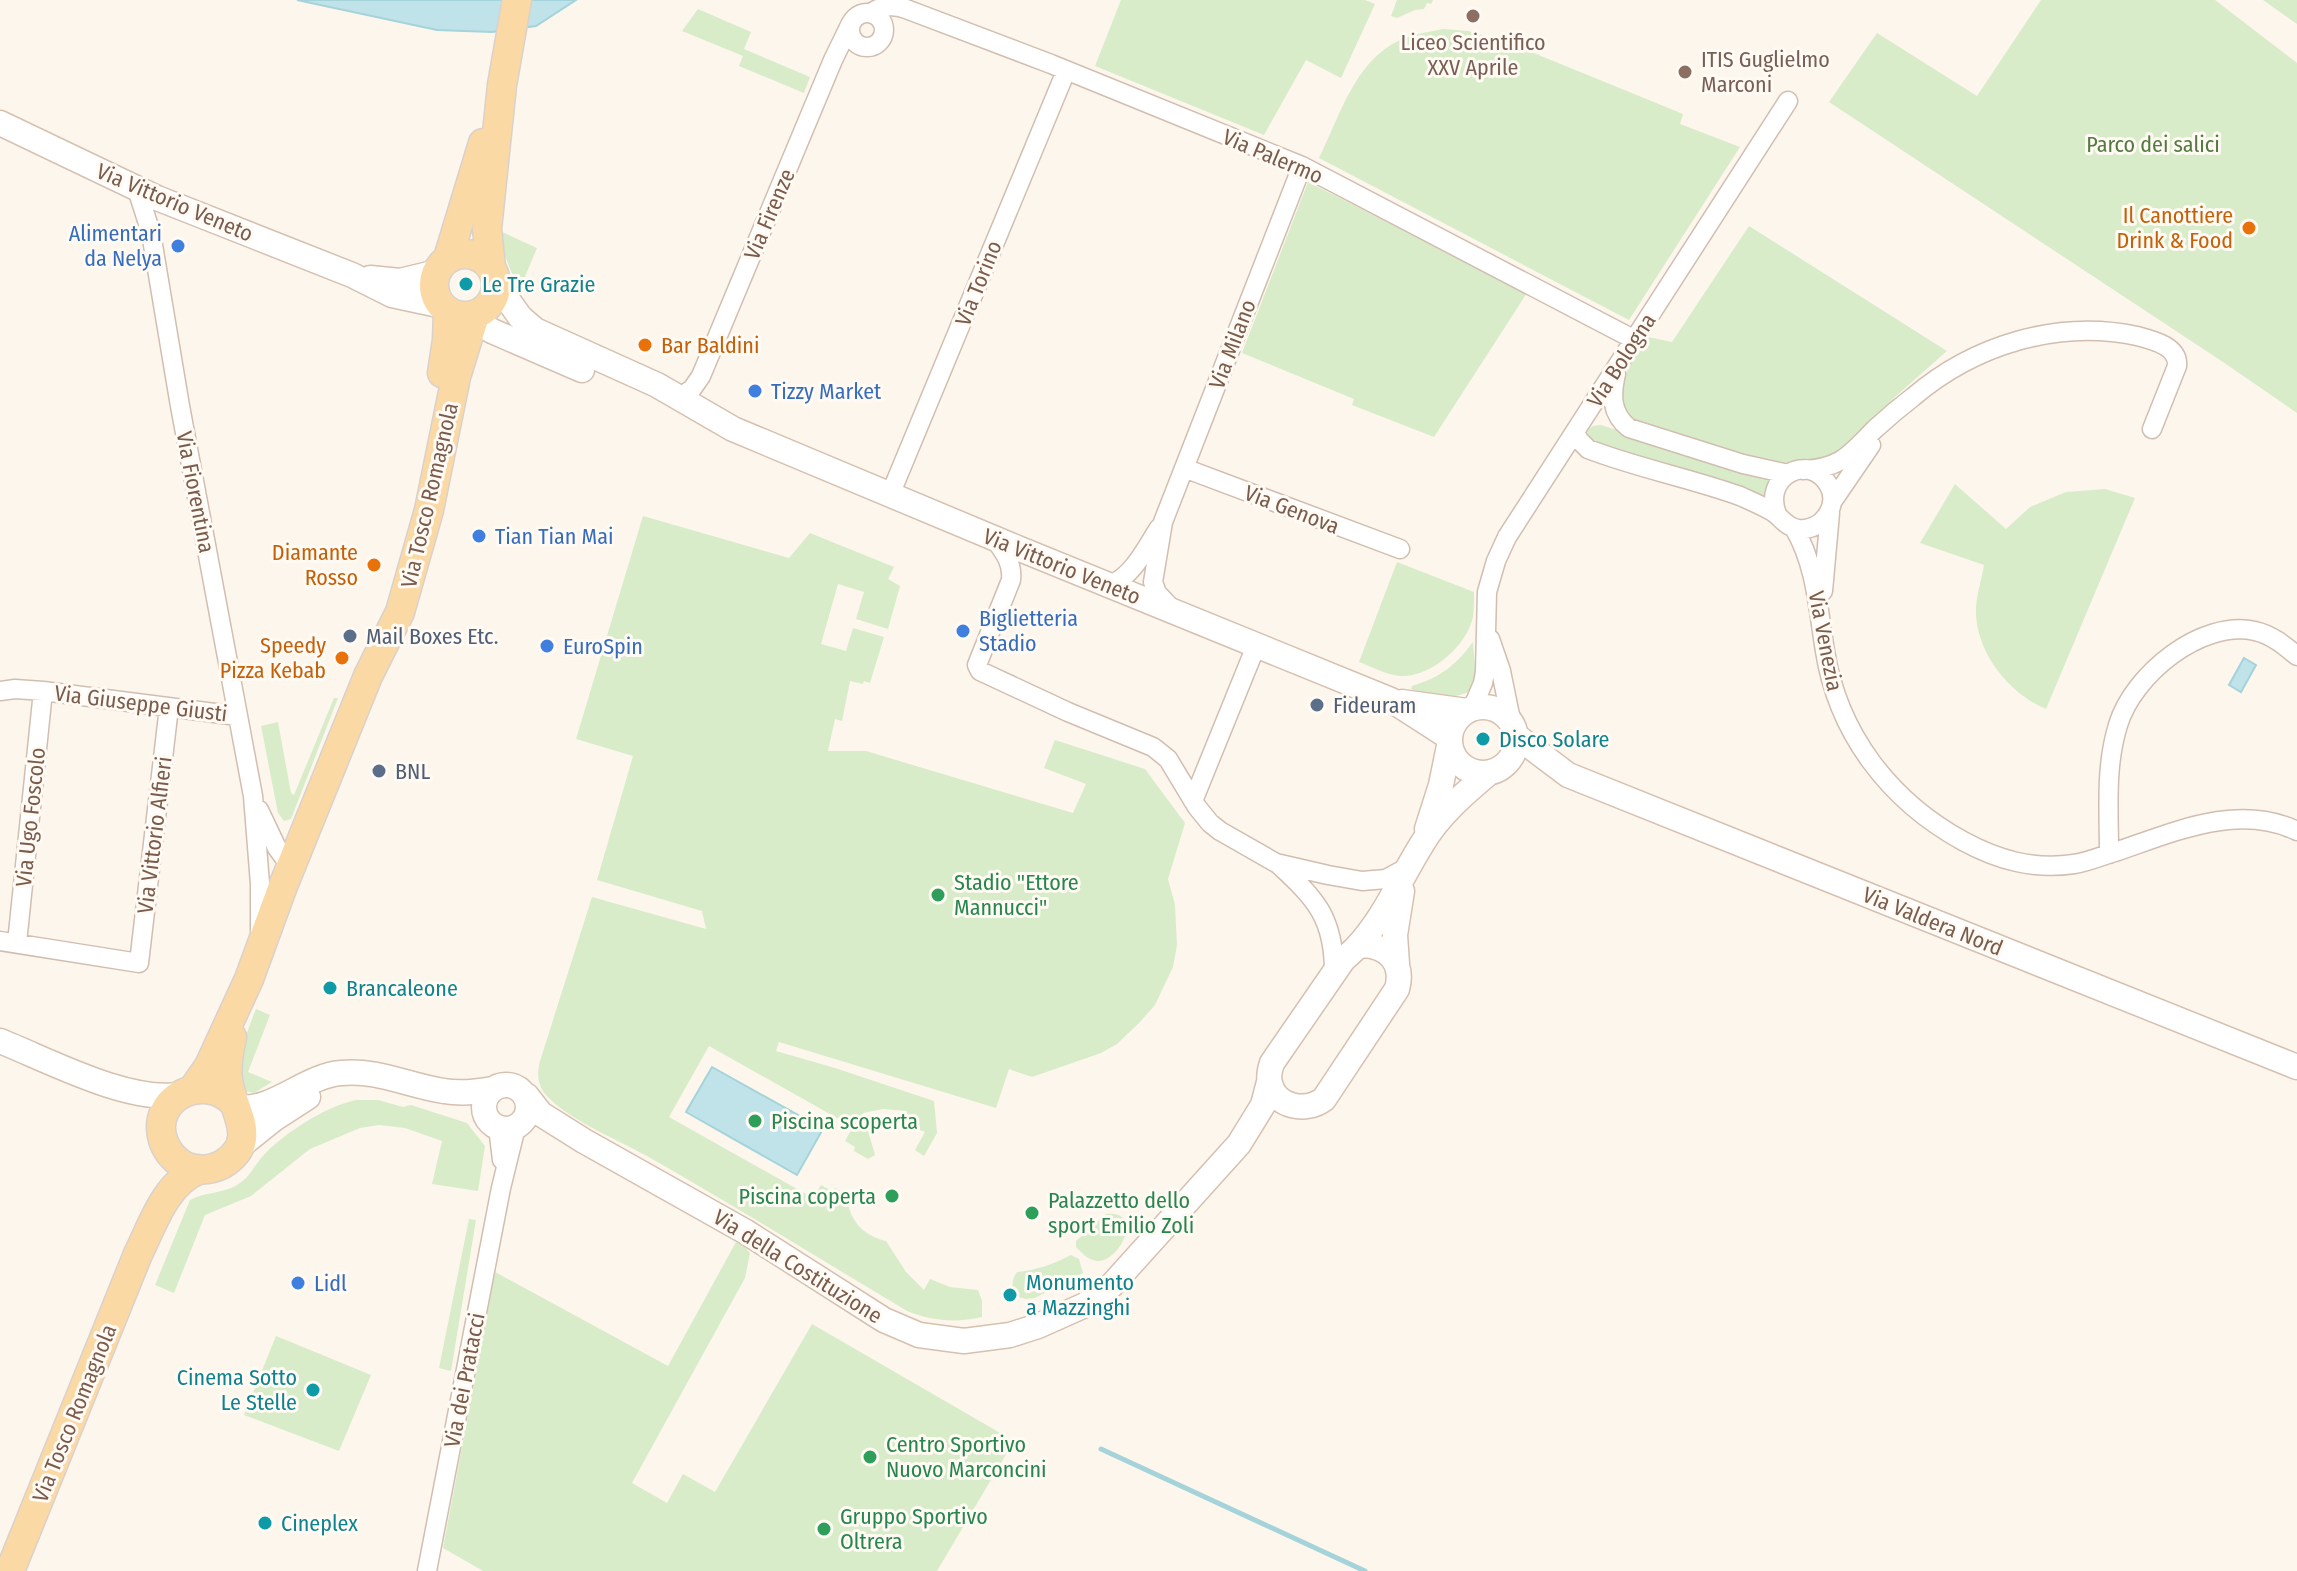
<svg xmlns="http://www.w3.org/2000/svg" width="2297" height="1571" font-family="'Fira Sans Condensed',sans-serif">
<rect width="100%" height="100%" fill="#fdf6ec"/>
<path fill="#d8ecc9" d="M1121,0H1365L1375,4L1341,78L1306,60L1264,135L1095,66Z
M1397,0H1433L1431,4L1427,3L1424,9L1415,10L1397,18L1391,16Z
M2041,0H2215L2297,63V413L2223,362L1829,102L1877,33L1977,96Z
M2263,0H2297V24Z
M698,9L751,32L744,49L810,77L804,93L739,66L743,56L682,31Z
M1443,29L1468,31L1512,44L1683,114L1680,124L1740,147L1629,320L1319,158C1339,118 1355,60 1400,40C1413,34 1429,32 1443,29Z
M1308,182L1527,293L1434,437L1352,405L1354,399L1242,353Z
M1749,226L1947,351L1895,397L1853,442L1838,452L1799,464H1772L1636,423C1632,419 1625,414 1623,409C1612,384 1636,357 1648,337L1672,342Z
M500,231L537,248L519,291L503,251Z
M1601,425L1689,453L1779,476L1770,503L1746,489L1594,443L1587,437L1588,430L1593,426Z
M1955,484L2006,529L2030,507L2066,492L2105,489L2135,498L2046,709C2008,693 1974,650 1976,607C1977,593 1982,578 1984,565L1920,543Z
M643,516L789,558L810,533L894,567L888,579L900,586L888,629L856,619L864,592L838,584L821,644L846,651L853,628L884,637L870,683L864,681L863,684L850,681L842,721L835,719L828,751H866L1073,813L1086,784L1044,768L1055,740L1145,769L1185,823L1168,879L1175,905L1177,945L1173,967L1155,1005L1139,1023L1117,1044L1101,1053L1032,1077L1009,1069L996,1108L779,1042L776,1051L835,1068L934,1101L937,1133L924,1156L915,1150L925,1132L903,1123L907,1111L883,1109L863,1113L875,1155L868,1159L854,1151L855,1147L845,1141L853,1127L709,1046L669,1117L813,1198L821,1185L832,1191L835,1188L847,1195C848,1219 863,1236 886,1241L906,1272L924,1290L930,1279L950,1287L978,1290L982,1301V1317C956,1323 932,1321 907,1311C820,1259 733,1205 645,1155C616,1139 567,1119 546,1095C537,1085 537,1073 540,1061L592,897L706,929L702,911L597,880L633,756L576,739Z
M1397,562L1474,592C1474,600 1474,609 1473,617C1467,646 1430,678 1400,676C1387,675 1372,667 1359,662Z
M1473,642L1476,682L1472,690C1450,702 1433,696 1411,689L1412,686C1441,677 1455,666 1473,642Z
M334,698H338L291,819L284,821L278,813L261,726L278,722L291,793L294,795Z
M256,1009L270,1015L248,1072L272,1082L254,1093L245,1091C230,1073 248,1029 256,1009Z
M356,1100H378L403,1107L411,1105L467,1123L485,1146L478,1191L432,1184L442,1141L405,1128L379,1125L360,1128L310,1149L251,1196L205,1215L174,1293L155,1285L190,1200C204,1192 222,1194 237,1185C249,1178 253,1168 261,1158C282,1134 326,1106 356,1100Z
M1106,1214C1146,1210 1119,1263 1097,1261C1088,1260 1082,1253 1076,1247V1241Z
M469,1219L476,1220L451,1371L439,1368Z
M736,1242L744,1246L750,1253L745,1278L632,1483L667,1503L683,1474L715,1492L812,1324L1014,1441L937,1571H483L443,1548L495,1272L668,1366Z
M1071,1255L1079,1259L1083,1273L1035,1298L1026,1299L1015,1296C1011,1289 1012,1278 1017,1272C1038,1270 1053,1264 1071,1255Z
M276,1336L371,1375L339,1451L244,1415Z"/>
<path fill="#bfe3e8" stroke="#a5d3da" stroke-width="2" d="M297,0H576L536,26L492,32L437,30Z
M2244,658L2256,665L2241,692L2229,685Z
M712,1067L823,1129L797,1175L686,1112Z"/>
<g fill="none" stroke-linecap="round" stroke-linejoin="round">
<path stroke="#a5d3da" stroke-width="5" d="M1101,1449L1365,1571"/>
<defs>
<path id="street" d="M871,13C882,5 893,4 906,9L1051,64L1302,166L1635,340
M850 30a17 17 0 1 1 34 0a17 17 0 1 1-34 0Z
M137,189L151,233L180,406L253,796L260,884V931
M1616,374C1611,395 1611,414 1629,428L1743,464L1788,474
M680,397L692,389L701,376L833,60L851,23
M1575,432L1579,440L1588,449C1637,468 1690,478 1740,496C1751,501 1763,506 1773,512C1782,518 1786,527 1798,529C1822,532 1841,505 1828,484C1808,452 1762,477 1777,514
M1184,468L1400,549
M1803,470C1842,468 1850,454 1875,429C1887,418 1900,407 1913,397C1974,345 2058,319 2137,336C2152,340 2179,346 2177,366L2152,429
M890,495L1066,71
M1832,502L1871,445
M1794,528C1816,565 1818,609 1825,651C1838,734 1890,801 1963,841C1998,860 2033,870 2074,864C2088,862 2101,856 2115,852C2172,833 2238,802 2297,831
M994,538C1004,552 1013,563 1011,580L977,665L980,671L1068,712L1153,747L1168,759L1197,807L1210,823L1220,831L1276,863L1328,875L1362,881L1386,879L1408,867
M1110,585C1133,576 1146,548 1159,528
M1823,591L1830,513
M1171,608L1157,593L1153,582L1163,522L1302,166
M1490,639L1501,671L1512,725
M0,691L15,689L43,691L238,716
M1472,709L1483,683L1485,672L1487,592L1496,561L1507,537L1788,101
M1193,801L1256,646
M259,810L277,848L291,867
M2109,854C2109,810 2105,767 2118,725C2133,675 2201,619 2255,631C2272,635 2284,645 2297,656
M1278,864C1316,899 1334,918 1334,972
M0,941L139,963L169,707
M17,943L43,691
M498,1127L502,1160
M427,1571L501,1188L516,1127"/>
<path id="secondary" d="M0,123L157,198L352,275L392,295L443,306
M370,278L400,281L437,272
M496,283L520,317L535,330L657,385L733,429L1020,549L1391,700L1450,738
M476,314L484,326L492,331L582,370
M1402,702L1467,711
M1450 740a33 33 0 1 1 66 0a33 33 0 1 1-66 0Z
M1515,735L1568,775L2297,1067
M1427,829L1441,785L1450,741
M1363,945C1389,946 1404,964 1397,989L1324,1099C1306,1113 1275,1107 1270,1083C1268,1076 1270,1069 1272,1063L1343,960L1356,948Z
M1356,948C1385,917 1400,879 1422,844C1439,815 1465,793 1490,772
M1397,964L1395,935L1402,891
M0,1041C50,1061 126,1102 179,1095
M484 1107a22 22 0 1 1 44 0a22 22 0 1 1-44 0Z
M527,1096L541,1114L584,1141L746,1232L884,1320L919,1335L964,1341L1010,1335L1038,1326L1085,1305L1112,1285L1239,1144L1263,1105L1269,1082
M236,1107C272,1113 304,1076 341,1073C377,1069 409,1086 444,1091C461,1094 476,1092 493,1089
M239,1147L274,1119L308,1097"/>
<path id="primary" d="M434 285a31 31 0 1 1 62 0a31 31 0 1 1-62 0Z
M448,258L483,143
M491,267L487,229L502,85L517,0
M442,373L447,340L448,311
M232,1037C229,1051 226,1066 228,1080C232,1111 261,1140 223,1164C212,1170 199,1171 187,1167C176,1162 167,1152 163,1140C150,1098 204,1071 234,1103
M193,1089L209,1066L249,979L283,886L368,676L400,612L429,510L456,377L475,315
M10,1571L138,1254C153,1224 165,1184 198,1170"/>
</defs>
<use href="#street" stroke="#d1beb0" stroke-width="21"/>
<use href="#secondary" stroke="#d6c0b0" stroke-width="27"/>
<use href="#primary" stroke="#dad1cd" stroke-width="31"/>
<use href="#street" stroke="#fff" stroke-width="18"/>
<use href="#secondary" stroke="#fff" stroke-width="24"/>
<use href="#primary" stroke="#fbd9a5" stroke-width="28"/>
</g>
<g fill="#8d6e63" stroke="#fffaf3" stroke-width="3">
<circle cx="1473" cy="16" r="8"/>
<circle cx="1685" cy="72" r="8"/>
</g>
<g fill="#e8710a" stroke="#fffaf3" stroke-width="3">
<circle cx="2249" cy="228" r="8"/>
<circle cx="645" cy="345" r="8"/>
<circle cx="374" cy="565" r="8"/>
<circle cx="342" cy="658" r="8"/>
</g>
<g fill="#3f7fe0" stroke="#fffaf3" stroke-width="3">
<circle cx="178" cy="246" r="8"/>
<circle cx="755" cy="391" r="8"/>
<circle cx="479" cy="536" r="8"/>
<circle cx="963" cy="631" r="8"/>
<circle cx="547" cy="646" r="8"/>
<circle cx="298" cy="1283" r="8"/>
</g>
<g fill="#0f9aa8" stroke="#fffaf3" stroke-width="3">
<circle cx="466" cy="284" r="8"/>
<circle cx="1483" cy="739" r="8"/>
<circle cx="330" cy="988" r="8"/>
<circle cx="1010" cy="1295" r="8"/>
<circle cx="313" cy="1390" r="8"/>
<circle cx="265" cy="1523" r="8"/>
</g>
<g fill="#5c6f8a" stroke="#fffaf3" stroke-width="3">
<circle cx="350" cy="636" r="8"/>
<circle cx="1317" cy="705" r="8"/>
<circle cx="379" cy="771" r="8"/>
</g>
<g fill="#2e9e5b" stroke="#fffaf3" stroke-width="3">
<circle cx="938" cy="895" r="8"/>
<circle cx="755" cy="1121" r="8"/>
<circle cx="892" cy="1196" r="8"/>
<circle cx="1032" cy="1213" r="8"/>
<circle cx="870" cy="1457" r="8"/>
<circle cx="824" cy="1529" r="8"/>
</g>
<g text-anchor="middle" stroke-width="6" stroke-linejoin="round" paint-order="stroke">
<g font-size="22" fill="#785e54" stroke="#fffaf3">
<text x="1473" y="50">Liceo Scientifico<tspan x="1473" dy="25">XXV Aprile</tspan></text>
<text x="1701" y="67" text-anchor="start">ITIS Guglielmo<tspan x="1701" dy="25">Marconi</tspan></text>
</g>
<g font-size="22" fill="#537a41" stroke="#fffaf3">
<text x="2153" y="152">Parco dei salici</text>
</g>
<g font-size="22" fill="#7a5c4d" stroke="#fffaf3">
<text transform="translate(1273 156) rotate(23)" y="8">Via Palermo</text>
<text transform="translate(175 202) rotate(23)" y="8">Via Vittorio Veneto</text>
<text transform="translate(769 214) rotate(-67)" y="8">Via Firenze</text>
<text transform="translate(978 283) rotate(-68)" y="8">Via Torino</text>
<text transform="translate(1232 344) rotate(-69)" y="8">Via Milano</text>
<text transform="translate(1621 360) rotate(-57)" y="8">Via Bologna</text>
<text transform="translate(196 492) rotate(79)" y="8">Via Fiorentina</text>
<text transform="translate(429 495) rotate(-77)" y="8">Via Tosco Romagnola</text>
<text transform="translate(1292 509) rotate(21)" y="8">Via Genova</text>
<text transform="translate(1062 566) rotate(22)" y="8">Via Vittorio Veneto</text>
<text transform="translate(1826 641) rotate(79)" y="8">Via Venezia</text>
<text transform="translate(141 703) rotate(7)" y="8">Via Giuseppe Giusti</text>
<text transform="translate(30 817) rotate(-84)" y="8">Via Ugo Foscolo</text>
<text transform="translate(154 835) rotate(-83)" y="8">Via Vittorio Alfieri</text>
<text transform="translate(1933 921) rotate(22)" y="8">Via Valdera Nord</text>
<text transform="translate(798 1266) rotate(32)" y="8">Via della Costituzione</text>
<text transform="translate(464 1380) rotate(-79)" y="8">Via dei Pratacci</text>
<text transform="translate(74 1413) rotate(-68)" y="8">Via Tosco Romagnola</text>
</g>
<g font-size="22" fill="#c56008" stroke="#fffaf3" text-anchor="end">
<text x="2233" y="223">Il Canottiere<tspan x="2233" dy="25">Drink &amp; Food</tspan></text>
<text x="661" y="353" text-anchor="start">Bar Baldini</text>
<text x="358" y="560">Diamante<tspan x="358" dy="25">Rosso</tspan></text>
<text x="326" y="653">Speedy<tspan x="326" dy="25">Pizza Kebab</tspan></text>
</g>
<g font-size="22" fill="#366cbe" stroke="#fffaf3" text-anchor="start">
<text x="162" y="241" text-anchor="end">Alimentari<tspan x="162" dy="25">da Nelya</tspan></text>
<text x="771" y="399">Tizzy Market</text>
<text x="495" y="544">Tian Tian Mai</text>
<text x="979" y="626">Biglietteria<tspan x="979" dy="25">Stadio</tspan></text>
<text x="563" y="654">EuroSpin</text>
<text x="314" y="1291">Lidl</text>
</g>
<g font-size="22" fill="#0d838f" stroke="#fffaf3" text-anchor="start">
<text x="482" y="292">Le Tre Grazie</text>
<text x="1499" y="747">Disco Solare</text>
<text x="346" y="996">Brancaleone</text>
<text x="1026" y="1290">Monumento<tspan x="1026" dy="25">a Mazzinghi</tspan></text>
<text x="297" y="1385" text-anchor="end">Cinema Sotto<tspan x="297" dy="25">Le Stelle</tspan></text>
<text x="281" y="1531">Cineplex</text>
</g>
<g font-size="22" fill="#4e5e75" stroke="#fffaf3" text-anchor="start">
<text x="366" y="644">Mail Boxes Etc.</text>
<text x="1333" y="713">Fideuram</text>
<text x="395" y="779">BNL</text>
</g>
<g font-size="22" fill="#27864d" stroke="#fffaf3" text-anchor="start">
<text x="954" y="890">Stadio "Ettore<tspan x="954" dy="25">Mannucci"</tspan></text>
<text x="771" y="1129">Piscina scoperta</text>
<text x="876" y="1204" text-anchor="end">Piscina coperta</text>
<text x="1048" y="1208">Palazzetto dello<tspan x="1048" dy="25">sport Emilio Zoli</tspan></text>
<text x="886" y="1452">Centro Sportivo<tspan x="886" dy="25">Nuovo Marconcini</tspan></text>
<text x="840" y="1524">Gruppo Sportivo<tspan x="840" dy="25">Oltrera</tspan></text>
</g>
</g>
</svg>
